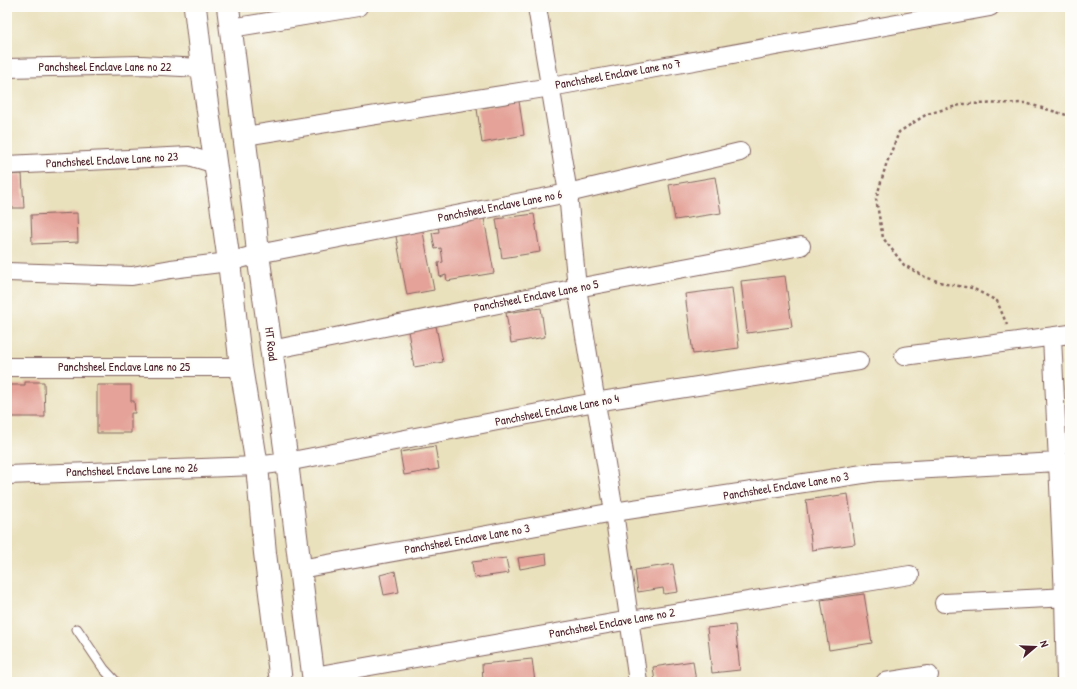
<svg xmlns="http://www.w3.org/2000/svg" width="1077" height="689" font-family="'Patrick Hand',sans-serif">
<rect width="100%" height="100%" fill="#fdfcf7"/>
<filter id="ink" filterUnits="userSpaceOnUse"><feTurbulence type="fractalNoise" baseFrequency=".025" numOctaves="2"/><feDisplacementMap in="SourceGraphic" scale="8" xChannelSelector="R" yChannelSelector="G"/><feConvolveMatrix kernelMatrix="1 2 1 2 8 2 1 2 1" color-interpolation-filters="sRGB"/></filter>
<filter id="wash" filterUnits="userSpaceOnUse"><feTurbulence type="fractalNoise" baseFrequency=".012" numOctaves="4" result="noise"/><feDisplacementMap in="SourceGraphic" scale="16" xChannelSelector="R" yChannelSelector="G"/><feGaussianBlur stdDeviation="0.9" result="paint"/><feColorMatrix in="noise" values="0 0 0 0 0 0 0 0 0 0 0 0 0 0 0 0 0 1.4 0 .05"/><feComposite in="paint" operator="in"/></filter>
<g filter="url(#wash)">
<rect width="100%" height="100%" fill="#e9e0bc"/>
<g id="blocks">
<path fill="#e4a298" d="M519,101L524,135L482,143L477,109Z
M22,174L24,208H7V175Z
M715,177L721,213L675,220L669,185Z
M77,213L78,242L32,244L31,215Z
M534,214L540,252L502,258L496,219Z
M484,218L494,273L447,281L446,275L440,277L438,263L443,262L441,248L435,249L432,233L439,232L438,225Z
M422,227L434,290L407,295L395,231Z
M785,276L792,327L747,333L741,281Z
M732,288L739,348L693,354L685,294Z
M541,308L545,337L511,343L506,313Z
M436,326L443,362L414,367L408,331Z
M25,382H44L45,417H7V385H25Z
M97,385H131V401H134L135,413H131V433H97Z
M435,446L439,469L404,475L400,452Z
M848,494L855,544L812,550L806,500Z
M546,554L547,564L520,569L518,558Z
M506,558L509,573L474,578L472,562Z
M673,564L678,592L664,594L663,588L638,592L635,570Z
M395,571L399,592L384,595L380,575Z
M864,594L872,643L829,650L821,600Z
M735,625L740,670L712,673L707,628Z
M532,659L535,682H483L482,664Z
M693,661L696,682H655L653,667Z"/>
</g>
</g>
<g filter="url(#ink)">
<use href="#blocks" fill-opacity="0" stroke="#82635e" stroke-width="1"/>
<g fill="none" stroke-linecap="round" stroke-linejoin="round">
<defs>
<path id="lane" d="M77,629L104,669L116,682"/>
<path id="street" d="M537,7L568,193L577,288L614,512L638,682
M231,28L358,7
M7,68L141,65L202,68
M245,136L551,87L990,7
M7,165L189,156L215,164
M7,272L132,276L171,269L229,262L258,254L568,193L740,152
M1052,337L1058,462L1069,463
M271,350L577,288L801,246
M904,356L1070,334
M7,367H241
M7,475L257,466L287,462L595,402L859,361
M300,569L614,512L876,472L1058,462L1064,597L1066,682
M944,603L1070,597
M314,676L630,620L910,575
M885,682L929,675"/>
<path id="secondary" d="M195,7L202,68L229,262L241,367L257,466L265,553L281,682
M228,7L255,222L258,254L287,462L314,682"/>
</defs>
<use href="#lane" stroke="#82635e" stroke-width="11"/>
<use href="#street" stroke="#82635e" stroke-width="20"/>
<use href="#secondary" stroke="#82635e" stroke-width="24"/>
<path stroke="#82635e" stroke-width="2.5" stroke-dasharray="3 3" stroke-linecap="butt" d="M1007,325L997,301L972,288L946,284L925,277L904,265L883,238L876,199L886,165L899,132L927,114L964,104L1025,103L1070,116"/>
<use href="#lane" stroke="#fff" stroke-width="9"/>
<use href="#street" stroke="#fff" stroke-width="18"/>
<use href="#secondary" stroke="#fff" stroke-width="22"/>
</g>
</g>
<g text-anchor="middle" stroke-width="4" stroke-linejoin="round" paint-order="stroke">
<g font-size="12" fill="#4a1f2b" stroke="#fdfcf7">
<text x="105" y="71">Panchsheel Enclave Lane no 22</text>
<text transform="translate(618 74) rotate(-10)" y="4">Panchsheel Enclave Lane no 7</text>
<text transform="translate(112 160) rotate(-3)" y="4">Panchsheel Enclave Lane no 23</text>
<text transform="translate(500 206) rotate(-11)" y="4">Panchsheel Enclave Lane no 6</text>
<text transform="translate(536 296) rotate(-11)" y="4">Panchsheel Enclave Lane no 5</text>
<text transform="translate(271 344) rotate(83)" y="4">HT Road</text>
<text x="124" y="371">Panchsheel Enclave Lane no 25</text>
<text transform="translate(557 410) rotate(-11)" y="4">Panchsheel Enclave Lane no 4</text>
<text transform="translate(132 470) rotate(-2)" y="4">Panchsheel Enclave Lane no 26</text>
<text transform="translate(786 486) rotate(-9)" y="4">Panchsheel Enclave Lane no 3</text>
<text transform="translate(467 539) rotate(-10)" y="4">Panchsheel Enclave Lane no 3</text>
<text transform="translate(612 623) rotate(-10)" y="4">Panchsheel Enclave Lane no 2</text>
</g>
</g>
<rect width="1077" height="689" fill="none" stroke="#fdfcf7" stroke-width="24"/>
<g transform="translate(1035 647) rotate(71)" stroke="#fdfcf7" stroke-width="3" paint-order="stroke">
<path d="M0-3L7 15L0 10L-7 15Z" fill="#4a1f2b"/>
<text y="-6" font-size="11" font-weight="bold" text-anchor="middle" fill="#4a1f2b">N</text>
</g>
</svg>
